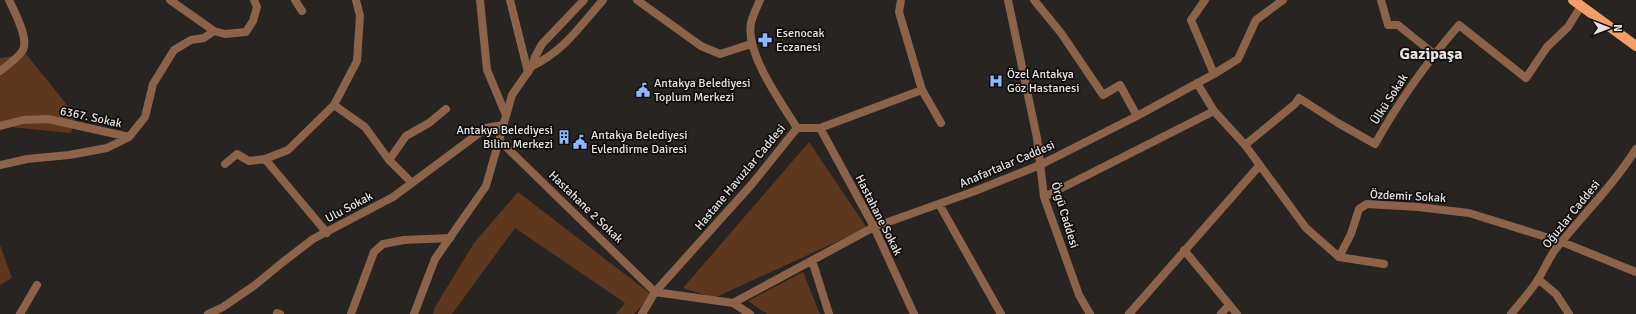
<svg xmlns="http://www.w3.org/2000/svg" width="1636" height="314" font-family="Signika,sans-serif">
<rect width="100%" height="100%" fill="#282422"/>
<path fill="#5e371f" d="M26,54L76,116L71,133L0,126V58Z
M809,142L867,228L714,298L683,288Z
M518,192L652,295L634,314H616L625,303L515,228L452,314H433L435,307L474,243Z
M0,245L12,278L0,285Z
M803,272L820,314H767L748,301Z"/>
<g fill="none" stroke-linecap="round" stroke-linejoin="round">
<path stroke="#8c6249" stroke-width="8" d="M170,0L214,31L225,34L246,32L253,21L257,7L254,0
M295,0L302,11
M480,0L487,70L506,115
M510,0L528,72
M637,0L701,46L720,54L751,44
M901,0L899,12L922,90L941,123
M1008,0L1037,138L1044,197L1079,295L1090,314
M1034,0L1061,33L1103,95L1120,85L1137,116
M1205,0L1191,20L1214,74
M1381,0L1388,25H1398L1434,54
M0,71C8,65 18,58 23,50C29,38 14,11 9,0
M1197,83L1214,111L1245,145L1306,228L1339,257
M334,105L365,127L389,160L412,183
M0,126L23,120L48,119L129,137L145,117L153,84L174,50L191,40L204,38L214,31
M797,128H820L922,90
M820,128L874,227L914,314
M499,140L655,292
M1245,145L1295,104L1299,98L1338,123L1375,144C1399,101 1427,62 1459,25L1526,78L1547,47L1568,27L1581,6
M265,159L288,150L334,105L357,61L360,16L356,0
M389,160L406,136L429,123L446,109
M225,164L237,154L249,161L265,159L327,233
M0,165L27,159L69,155L107,148L129,137
M1044,197L1214,111
M939,204L1001,314
M1184,250L1237,314
M1339,257L1351,234L1359,209L1367,204L1418,207L1469,213L1562,242L1636,272
M1339,257L1384,264
M812,260L829,314
M1538,279L1556,294L1569,314
M655,292L733,303L750,314
M733,303L874,227L975,191L1040,165L1137,116L1214,74L1238,59L1256,20L1283,0
M277,313L280,314
M20,314L37,285
M208,314L223,307L255,285L283,262L313,239L393,197L486,128L503,125
M351,314L374,252L383,244L404,240L450,238
M642,314L655,292L752,184L797,128C781,102 745,53 751,23C753,15 757,7 760,0
M1129,314L1259,166
M1221,314L1229,305
M1511,314C1521,302 1531,291 1539,278C1545,268 1550,255 1558,246C1584,214 1614,184 1636,149"/>
<path stroke="#8c6249" stroke-width="8" d="M532,66C563,52 581,25 603,0
M414,314L435,259L486,186L512,95L532,66L535,57L542,44L584,0"/>
<path stroke="#f49d68" stroke-width="10" d="M1573,0L1636,46"/>
</g>
<defs>
<symbol id="pharmacy-bare" viewBox="-9 -9 18 18"><path d="M-2-6h4v4h4v4h-4v4h-4v-4h-4v-4h4Z" fill="#90b8fd" stroke="#0f0e0d" stroke-width="2.5" paint-order="stroke"/></symbol>
<symbol id="hospital-bare" viewBox="-9 -9 18 18"><path d="M-5-5h3v3.5h4V-5h3V5h-3V1.5h-4V5h-3Z" fill="#90b8fd" stroke="#0f0e0d" stroke-width="2.5" paint-order="stroke"/></symbol>
<symbol id="civic-bare" viewBox="-9 -9 18 18"><path d="M-.6-6.5H3V-4.5H.6V-3L4-1V1h2V6H-6V1h2V-1L-.6-3ZM-1.2 2.5V6h2.4V2.5Z" fill="#90b8fd" stroke="#0f0e0d" stroke-width="2.5" paint-order="stroke"/></symbol>
<symbol id="building-bare" viewBox="-9 -9 18 18"><path d="M-4-6H4V6H1V3H-1V6H-4ZM-2.5-4.3h1.7v1.8h-1.7ZM.8-4.3h1.7v1.8H.8ZM-2.5-1h1.7V.8h-1.7ZM.8-1h1.7V.8H.8Z" fill="#90b8fd" stroke="#0f0e0d" stroke-width="2.5" paint-order="stroke"/></symbol>
</defs>
<g fill-rule="evenodd">
<use href="#pharmacy-bare" x="755" y="30" width="20" height="20"/>
<use href="#hospital-bare" x="986" y="71" width="20" height="20"/>
<use href="#civic-bare" x="633" y="80" width="20" height="20"/>
<use href="#building-bare" x="554" y="127" width="20" height="20"/>
<use href="#civic-bare" x="570" y="132" width="20" height="20"/>
</g>
<g text-anchor="middle" stroke-width="3.5" stroke-linejoin="round" paint-order="stroke">
<g font-size="12" fill="#e6e3e2" stroke="#0f0e0d" text-anchor="start">
<text x="776" y="37">Esenocak<tspan x="776" dy="14">Eczanesi</tspan></text>
<text x="1007" y="78">Özel Antakya<tspan x="1007" dy="14">Göz Hastanesi</tspan></text>
<text x="654" y="87">Antakya Belediyesi<tspan x="654" dy="14">Toplum Merkezi</tspan></text>
<text x="553" y="134" text-anchor="end">Antakya Belediyesi<tspan x="553" dy="14">Bilim Merkezi</tspan></text>
<text x="591" y="139">Antakya Belediyesi<tspan x="591" dy="14">Evlendirme Dairesi</tspan></text>
</g>
<g font-size="12" fill="#e6e3e2" stroke="#0f0e0d">
<text transform="translate(1389 99) rotate(-57)" y="4">Ülkü Sokak</text>
<text transform="translate(91 117) rotate(12)" y="4">6367. Sokak</text>
<text transform="translate(1007 164) rotate(-23)" y="4">Anafartalar Caddesi</text>
<text transform="translate(740 177) rotate(-50)" y="4">Hastane Havuzlar Caddesi</text>
<text transform="translate(1408 196) rotate(3)" y="4">Özdemir Sokak</text>
<text transform="translate(349 207) rotate(-28)" y="4">Ulu Sokak</text>
<text transform="translate(586 207) rotate(44)" y="4">Hastahane 2 Sokak</text>
<text transform="translate(1571 214) rotate(-51)" y="4">Oğuzlar Caddesi</text>
<text transform="translate(879 215) rotate(63)" y="4">Hastahane Sokak</text>
<text transform="translate(1065 215) rotate(73)" y="4">Örgü Caddesi</text>
</g>
<g font-size="16" font-weight="bold" fill="#e6e3e2" stroke="#0f0e0d">
<text x="1431" y="59">Gazipaşa</text>
</g>
</g>
<g transform="translate(1608 28) rotate(90)" stroke="#0f0e0d" stroke-width="3" paint-order="stroke">
<path d="M0-3L7 15L0 10L-7 15Z" fill="#e6e3e2"/>
<text y="-6" font-size="11" font-weight="bold" text-anchor="middle" fill="#e6e3e2">N</text>
</g>
</svg>
